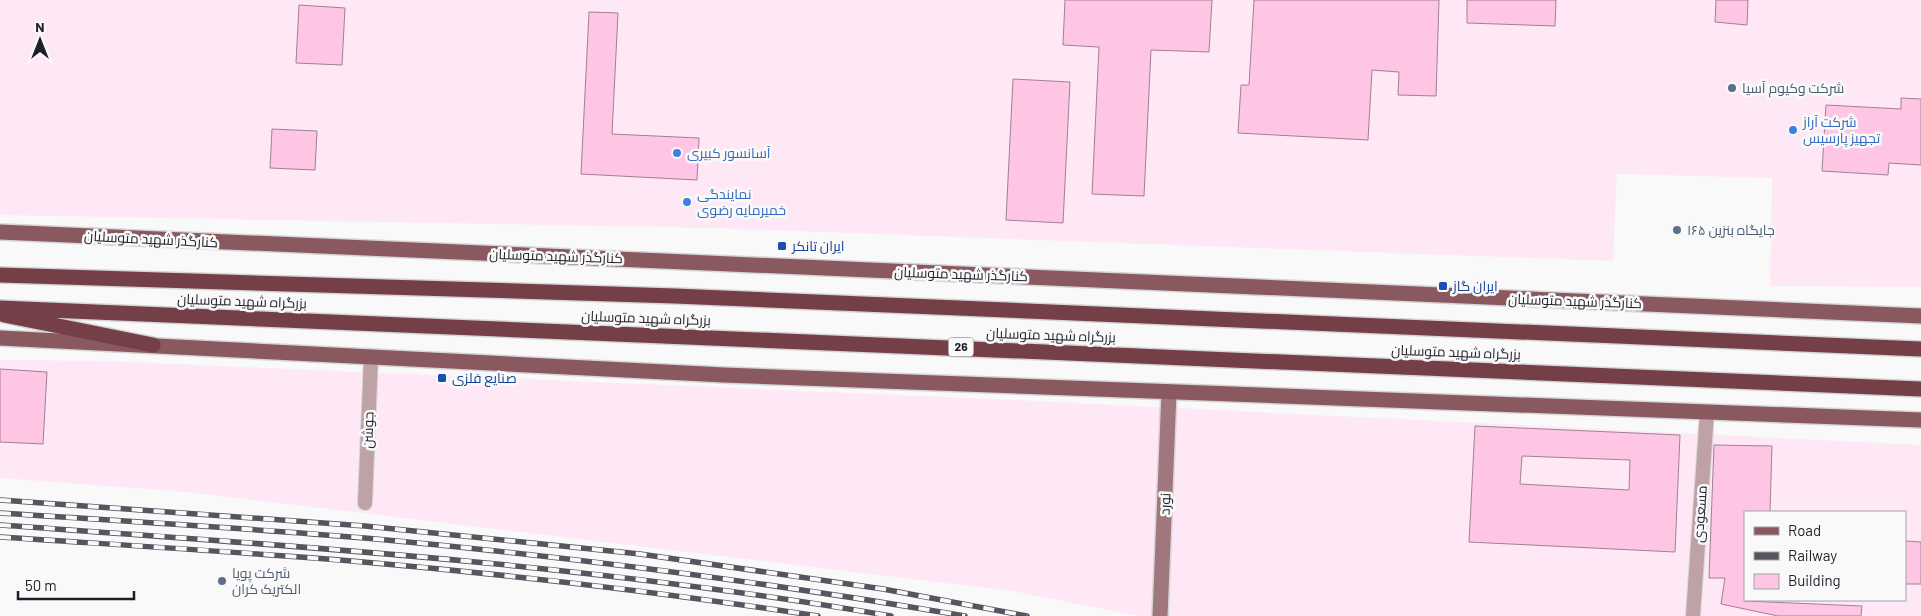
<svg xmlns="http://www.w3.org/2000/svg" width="1921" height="616" font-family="Barlow,Cairo,sans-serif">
<rect width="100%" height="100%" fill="#f9f9f9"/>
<path fill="#ffe8f6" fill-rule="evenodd" d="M0,0H1921V287L1770,286L1772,178L1617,174L1613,261L711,228L0,215Z
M0,360L104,361L1016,400L1921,445V616H1139L1012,591L187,492L0,478ZM1745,512H1905V600H1745Z"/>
<path fill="#fec6e4" stroke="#a18092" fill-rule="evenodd" d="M1065,0H1212L1209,52L1151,50L1144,196L1092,194L1099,47L1063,45Z
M1254,0H1439L1436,96L1398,95L1399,72L1372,70L1368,140L1238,133L1241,85H1249Z
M1467,0H1556L1555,26L1467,23Z
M1716,0H1748L1747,25L1715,22Z
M299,5L345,8L342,65L296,63Z
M589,12L618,13L612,134L699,138L697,180L581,174Z
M1013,79L1070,82L1063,223L1006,220Z
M1901,98L1921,99V165L1889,163L1888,175L1822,171L1826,105L1901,109Z
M272,129L317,131L315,170L270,168Z
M0,369L47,372L43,444L0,442Z
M1475,426L1680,435L1675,552L1469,542ZM1522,456L1630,460L1629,490L1520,484Z
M1714,445L1772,446L1770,512H1745V601L1862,606L1861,616H1778L1721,604L1725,578H1709Z
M1905,541L1921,542V584H1905Z"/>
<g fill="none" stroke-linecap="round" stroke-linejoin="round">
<defs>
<path id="street" d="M365,503L371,357
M1693,616L1707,412"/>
<path id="secondary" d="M1160,616L1169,392"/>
<path id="primary" d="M0,232L1921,316
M0,338L724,375L1921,420"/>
<path id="highway" d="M0,275L675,296L1921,349
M0,308L1921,389
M4,315L153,345"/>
</defs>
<use href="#street" stroke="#d6d6d8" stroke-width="16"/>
<use href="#secondary" stroke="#d6d6d8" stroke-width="18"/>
<use href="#primary" stroke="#d6d6d8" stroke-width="18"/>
<use href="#highway" stroke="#d6d6d8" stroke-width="18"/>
<use href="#street" stroke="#bea2a5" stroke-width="14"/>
<use href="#secondary" stroke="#9f777c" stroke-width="15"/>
<use href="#primary" stroke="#89595f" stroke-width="15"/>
<use href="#highway" stroke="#743f47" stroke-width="15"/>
<defs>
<path id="rail" d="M0,500L365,526L640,554L883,589L1027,616
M0,513C122,521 244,528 365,538C566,556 766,582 965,616
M0,525C298,546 596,565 891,616
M0,537C121,545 242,552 363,562C515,575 667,593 818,616"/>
</defs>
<use href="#rail" stroke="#56545e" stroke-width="5.5"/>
<use href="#rail" stroke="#f9f9f9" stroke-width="4" stroke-dasharray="11" stroke-linecap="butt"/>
</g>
<g fill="#5c6f8a" stroke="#f9f9f9" stroke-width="2">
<circle cx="1732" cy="88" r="5"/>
<circle cx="1677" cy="230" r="5"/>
<circle cx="222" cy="581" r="5"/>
</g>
<g fill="#3f7fe0" stroke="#f9f9f9" stroke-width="2">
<circle cx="1793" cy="130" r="5"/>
<circle cx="677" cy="153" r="5"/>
<circle cx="687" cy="202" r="5"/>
</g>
<g fill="#1a4fb4" stroke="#f9f9f9" stroke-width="2">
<rect x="777" y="241" width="10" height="10" rx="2.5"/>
<rect x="1438" y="281" width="10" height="10" rx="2.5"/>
<rect x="437" y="373" width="10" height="10" rx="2.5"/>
</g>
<g text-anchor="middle" stroke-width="5" stroke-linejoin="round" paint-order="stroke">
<rect fill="#f9f9f9" stroke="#626069" stroke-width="1" x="948.5" y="337.5" width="25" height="19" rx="4"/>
<g font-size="12" font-weight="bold" fill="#211e2b">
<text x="961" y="351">26</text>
</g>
<g font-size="14" fill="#4e5e75" stroke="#f9f9f9" text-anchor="start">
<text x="1742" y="93">شرکت وکیوم آسیا</text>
<text x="1687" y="235">جایگاه بنزین ۱۶۵</text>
<text x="232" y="578">شرکت پویا<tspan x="232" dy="16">الکتریک کران</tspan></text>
</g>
<g font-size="14" fill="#366cbe" stroke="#f9f9f9" text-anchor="start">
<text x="1803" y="127">شرکت آراز<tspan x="1803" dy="16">تجهیز پارسیس</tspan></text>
<text x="687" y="158">آسانسور کبیری</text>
<text x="697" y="199">نمایندگی<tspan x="697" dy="16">خمیرمایه رضوی</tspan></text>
</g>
<g font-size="14" fill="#211e2b" stroke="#f9f9f9">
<text transform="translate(151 239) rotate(3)" y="5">کنارگذر شهید متوسلیان</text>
<text transform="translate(556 256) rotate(2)" y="5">کنارگذر شهید متوسلیان</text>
<text transform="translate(961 274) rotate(2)" y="5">کنارگذر شهید متوسلیان</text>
<text transform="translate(242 301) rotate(2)" y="5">بزرگراه شهید متوسلیان</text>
<text transform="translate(1575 301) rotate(2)" y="5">کنارگذر شهید متوسلیان</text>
<text transform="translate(646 318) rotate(2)" y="5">بزرگراه شهید متوسلیان</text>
<text transform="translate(1051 335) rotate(2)" y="5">بزرگراه شهید متوسلیان</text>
<text transform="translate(1456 352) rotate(2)" y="5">بزرگراه شهید متوسلیان</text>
<text transform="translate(368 430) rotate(-88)" y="5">جوشن</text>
<text transform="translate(1165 504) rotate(-88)" y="5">نورد</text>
<text transform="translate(1700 514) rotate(-86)" y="5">مسعودی</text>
</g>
<g font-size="14" fill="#164399" stroke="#f9f9f9" text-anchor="start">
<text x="792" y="251">ایران تانکر</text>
<text x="1453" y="291">ایران گاز</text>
<text x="452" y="383">صنایع فلزی</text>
</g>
</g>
<rect x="1744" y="511" width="162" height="90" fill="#f9f9f9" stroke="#a3a1a7"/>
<rect x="1754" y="527" width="25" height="8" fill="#89595f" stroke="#a3a1a7"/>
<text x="1788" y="536" font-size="15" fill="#211e2b">Road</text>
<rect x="1754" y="552" width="25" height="8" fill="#56545e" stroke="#a3a1a7"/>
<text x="1788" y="561" font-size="15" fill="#211e2b">Railway</text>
<rect x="1754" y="574" width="25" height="15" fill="#fec6e4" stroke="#a3a1a7"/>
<text x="1788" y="586" font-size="15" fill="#211e2b">Building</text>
<g transform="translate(40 40)" stroke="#f9f9f9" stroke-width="4" paint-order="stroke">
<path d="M0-4L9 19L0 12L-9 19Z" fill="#211e2b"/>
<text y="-8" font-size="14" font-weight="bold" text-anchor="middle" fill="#211e2b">N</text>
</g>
<path d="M18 591v8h116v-8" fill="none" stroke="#211e2b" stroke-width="2.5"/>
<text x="25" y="591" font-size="15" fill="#211e2b" stroke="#f9f9f9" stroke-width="4" paint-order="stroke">50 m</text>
</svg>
